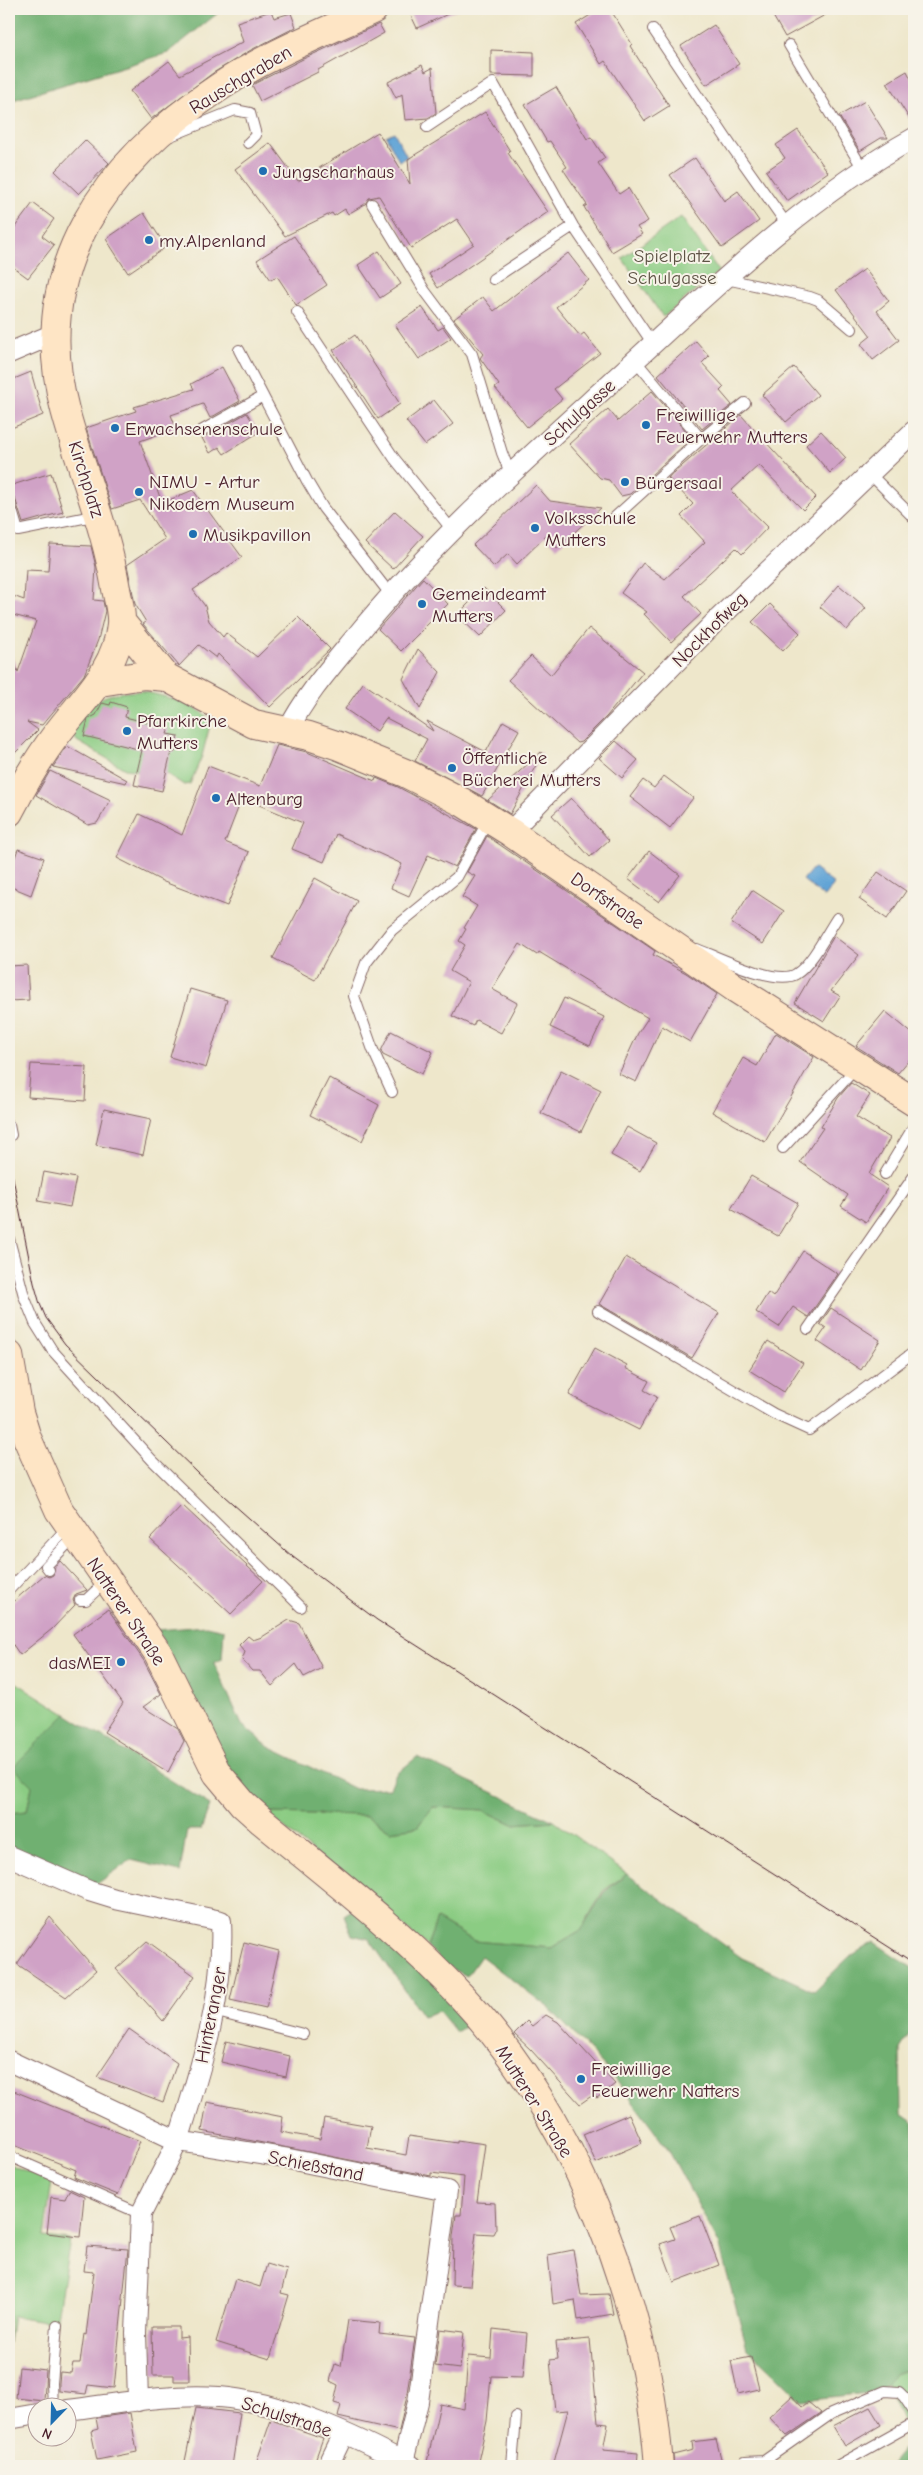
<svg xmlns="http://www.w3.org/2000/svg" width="923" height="2475" font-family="'Comic Neue',sans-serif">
<rect width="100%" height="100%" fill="#f7f3e8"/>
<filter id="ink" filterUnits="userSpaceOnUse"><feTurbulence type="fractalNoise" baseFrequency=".02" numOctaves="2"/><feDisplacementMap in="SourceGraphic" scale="10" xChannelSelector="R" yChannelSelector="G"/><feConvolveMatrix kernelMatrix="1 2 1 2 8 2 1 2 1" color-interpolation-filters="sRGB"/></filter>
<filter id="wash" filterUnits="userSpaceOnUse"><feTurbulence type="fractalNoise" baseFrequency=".0096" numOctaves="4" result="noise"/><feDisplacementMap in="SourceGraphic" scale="20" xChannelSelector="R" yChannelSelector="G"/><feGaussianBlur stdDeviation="1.12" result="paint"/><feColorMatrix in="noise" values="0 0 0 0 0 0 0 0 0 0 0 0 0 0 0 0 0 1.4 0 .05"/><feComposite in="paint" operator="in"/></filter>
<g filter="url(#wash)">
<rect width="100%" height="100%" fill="#eee7cb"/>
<path fill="#8bcc83" stroke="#6a7657" d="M681,217L719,271L663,317L622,258Z
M142,691C166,697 194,702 211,721L202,756L190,784L184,785L167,774L125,769L77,741L70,731C97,698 97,693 142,691Z
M9,1678L66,1714L14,1767L32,1786L27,1811L11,1813L9,1830Z
M433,1807L483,1810L513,1824L554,1821L627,1874L603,1891L581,1930L551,1948L474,1941L437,1919L427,1946L266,1813L367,1815L390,1831L417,1827Z
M9,2164L52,2182L44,2237L70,2240L56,2323L13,2316L9,2343Z
M914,2367V2413L902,2421L886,2383L895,2375Z"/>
<path fill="#70b071" stroke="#5d684e" d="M9,9H223L168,53L13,100L9,104Z
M206,1626L224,1630L222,1659L214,1663L242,1725L269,1747L355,1789L390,1788L396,1774L417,1757L554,1821L513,1824L483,1810L433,1807L417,1827L390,1831L367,1815L266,1813L233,1778L157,1630Z
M66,1714L210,1805L201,1830H187L180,1872L131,1860L91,1888L9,1848L11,1813L27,1811L32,1786L13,1767Z
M627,1874L742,1958L814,1991L849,1957L874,1942L914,1969V2027L900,2049L901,2114L914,2123V2367L895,2375L878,2392L801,2400L747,2348L719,2244L669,2151L613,2075L549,2008L481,1956L467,1976L445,1965L427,1946L437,1919L474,1941L551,1948L581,1930L604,1892Z
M355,1908L427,1972L468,2025L456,2032L439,2011L423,2016L369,1939L352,1935L344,1915Z
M909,2442H914V2466H889Z"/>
<path fill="#62a4d6" stroke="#566280" d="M394,132L407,157L399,161L386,136Z
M813,868L834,884L824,897L803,880Z"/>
<g id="blocks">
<path fill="#d0a2c6" d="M408,9H459L417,28Z
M600,9H610L632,44L630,46L669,106L645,121L605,61L601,64L576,24Z
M769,9H836L785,37Z
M271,11L274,18L291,13L296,27L251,50L213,73L151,119L130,91L169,61L180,75L243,42L237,22Z
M379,24L384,33L318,70V72L260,101L252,85L303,59Z
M714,25L739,64L706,85L681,46Z
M491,50L534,52V76L491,75Z
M422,65L425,72L432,68L436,113L428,118L405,120L402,94L396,98L388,82Z
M907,71L914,85V126L887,83Z
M556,87L587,139L591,137L605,158L598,163L619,194L628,188L648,221L637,227L642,234L612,252L584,207L587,205L563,169L567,167L550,141L547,142L525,105Z
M865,101L888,138H881L860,151L839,116Z
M485,112L510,151L508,153L548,212L438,288L429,274L474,244L457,219L411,248L379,196L369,198L365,204L348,214L345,209L334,216L332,213L285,236L235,169L270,143L298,181L378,132L410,184L408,159Z
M798,130L828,172L787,201L766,171L785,158L776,145Z
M85,140L109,163L79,194L55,171Z
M695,158L724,201L738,191L759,221L722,248L670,175Z
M33,203L54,219L42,236L54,245L28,278L9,264V235Z
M144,213L166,247L128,273L106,239Z
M294,236L327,285L296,305L277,276L271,280L257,260Z
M379,251L401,284L380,298L358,265Z
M568,253L589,280L556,307L580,336L584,333L600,353L554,389L562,399L527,427L495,388L499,385L480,358L483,354L454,319L483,297L494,311Z
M865,269L889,301L877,311L899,340L873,360L861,344L871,336L836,290Z
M422,307L438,330L443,327L451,338L419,359L395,325Z
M355,335L400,404L378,419L333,350Z
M696,341L709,356L702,363L724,387L720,391L732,405L702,429L658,375Z
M222,367L240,401L210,418L203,404L171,415L176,428L140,441L162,503L193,490L242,557L193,590L205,606L209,621L223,637L226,633L257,657L298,617L330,649L270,707L218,654L216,658L199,645L179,666L143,624L146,622L135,604L127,565L165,539L140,500L112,509L86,428L136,411L134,407L194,389L191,384Z
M794,367L818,395L786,422L762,395Z
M31,372L43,415L9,429V381Z
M652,391L692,438L630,494L621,496L609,480L600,478L569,444L608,409L618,421Z
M434,400L453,424L425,445L406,421Z
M247,413L259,432L224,454L219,447L210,453L202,438Z
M741,415L816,497L803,510L759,465L731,491L768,527L742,554L736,548L684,596L701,614L671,642L644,614L647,612L621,593L643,563L665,579L705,542L681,516L693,504L668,478Z
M821,431L846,458L830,473L806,445Z
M51,473L63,512L23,523L15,498L9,493V486Z
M536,485L550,501L601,508L557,548L546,536L517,564L508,554L494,567L473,545Z
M395,511L423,536L393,569L365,543Z
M50,544L91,546L96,567L94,600L103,601L105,611L98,640L84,675L42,725L27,722L38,730L9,759V649L18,672L36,621L9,614V609L13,596L24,600L26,570L48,571Z
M423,578L448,604L401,651L378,629Z
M839,585L866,608L847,630L820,607Z
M484,588L506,610L480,637L457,615Z
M770,604L800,633L783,651L752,622Z
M589,628L643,672L607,716L581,742L577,743L508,680L531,656L551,675Z
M418,649L440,672L420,709L403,679Z
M363,683L433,731L427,721L486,752L503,721L519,730L482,796L415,761L427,739L386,718L377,731L345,709Z
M111,702L127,707L125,717L169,728L167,734L178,736L175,752H171L162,791L134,785L142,750L84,736L88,719L96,715L102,703L110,705Z
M616,741L638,760L622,778L599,758Z
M277,745L307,752L375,781L376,778L398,787L476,829L455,867L428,855L409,896L391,888L402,864L336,834L324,862L292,849L303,823L242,798L225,842L249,852L227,906L164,882L117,858L139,814L182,835L208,766L260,786Z
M67,746L127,780L126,783L53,767Z
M541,752L542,754L510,814L488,800Z
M50,771L111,800L97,823L88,825L36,795Z
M664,776L693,798L670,828L630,797L643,780L654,788Z
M571,798L609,840L590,857L552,815Z
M487,836L655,951L653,955L686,973L717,994L690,1042L662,1026L636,1082L619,1074L638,1033L648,1018L539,952L537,955L520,944L492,989L517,1003L501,1033L476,1020L473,1026L452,1016L469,982L450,971L465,945L459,941L466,929L464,928L477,906L462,897L475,876L467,872Z
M18,849L44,858L31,895L9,886V874Z
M649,851L680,875L659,902L628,879Z
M878,872L906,891L887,919L859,899Z
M315,878L357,901L315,980L273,958Z
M752,890L784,911L763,944L731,923Z
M834,936L859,955L831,991L840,996L824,1021L795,1003Z
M27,965L29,1000L9,1001V966Z
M190,989L227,1000L206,1068L170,1057Z
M564,998L604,1017L590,1046L550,1027Z
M885,1011L914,1035V1054L898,1073L856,1046Z
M391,1031L433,1052L422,1074L383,1055L381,1051Z
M776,1033L814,1057L765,1142L712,1112L743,1058L757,1066Z
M31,1064L87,1067L85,1101L28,1097Z
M561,1070L601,1090L581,1132L541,1113Z
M329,1078L379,1105L362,1141L310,1115Z
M851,1083L870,1095L856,1117L890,1138L869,1174L888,1187L866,1222L841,1206L848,1195L800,1162L823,1128L821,1127L838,1098Z
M104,1109L151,1119L143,1155L96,1145Z
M627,1127L656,1143L640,1171L611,1155Z
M44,1172L76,1178L70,1207L38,1201Z
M751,1176L798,1203L778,1236L731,1209Z
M803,1251L838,1274L808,1317L793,1307L779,1327L756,1312L768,1293L773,1297Z
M626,1257L719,1313L692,1358L599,1304Z
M831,1308L880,1340L861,1370L817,1341L826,1328L820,1324Z
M768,1341L803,1363L784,1392L749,1370Z
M595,1348L627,1365L625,1368L649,1381L644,1390L657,1397L639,1430L569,1395Z
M182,1505L263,1581L231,1614L150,1539Z
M60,1561L87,1590L76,1594L73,1600L75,1605L52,1629L20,1655L9,1639V1605L44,1575L49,1577L53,1575L55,1567Z
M108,1609L144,1661L161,1694L143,1707L178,1729L184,1741L168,1772L104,1732L123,1703L73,1634Z
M289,1620L299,1623L322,1668L304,1677L296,1664L272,1686L260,1671H252L242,1660L245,1652L239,1645L248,1636L253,1640L262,1637Z
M50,1917L96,1970L66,1997L17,1964Z
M147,1941L195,1976L163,2021L116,1969Z
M244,1942L279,1951L266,2008L230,2000Z
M546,2015L558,2022L615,2084L597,2098L593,2095L580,2104L531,2050L514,2034L527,2021L532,2026Z
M129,2029L177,2063L163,2102L97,2077Z
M226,2041L290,2056L286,2077L221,2062Z
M9,2089L140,2141L118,2195L74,2177L76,2170L9,2143Z
M207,2102L283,2117L281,2132L320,2139L324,2118L371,2126L367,2148L406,2155L409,2136L457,2143V2140L485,2144L477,2202L495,2203L496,2228L493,2234L476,2233L470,2286L452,2285L453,2236L456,2215H461L464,2177L431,2173V2176L202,2131Z
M629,2114L642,2143L596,2163L583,2134Z
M69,2190L84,2197L80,2237L47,2233L51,2197L65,2199Z
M700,2216L719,2265L674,2282L660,2244L675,2239L670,2227Z
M87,2246L128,2249L114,2388L88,2385L86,2394L59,2391V2383L60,2372L71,2373L73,2363H80L84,2334L86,2335L94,2272L84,2271Z
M573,2250L581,2295L609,2294L613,2314L578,2320L575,2300L553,2304L548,2255Z
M267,2264L287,2270L281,2293L289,2295L270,2359L216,2342L235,2279L260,2287Z
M348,2320L380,2323L379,2334L415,2338L406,2400L399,2431L338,2417L341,2405L334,2403L338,2385L330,2381L335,2364L341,2366Z
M152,2327H179V2338L188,2337L189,2381H174V2375H153Z
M440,2329L464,2332L460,2369L435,2366Z
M493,2329L527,2333L523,2377L491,2376L487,2421L477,2466H447L427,2462L440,2404L464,2409L468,2356L491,2358Z
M590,2339L598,2423L608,2424L603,2450L638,2453L637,2466H553L568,2410L555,2411L550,2360L558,2359L556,2342Z
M751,2357L759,2389L738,2394L731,2361Z
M19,2367L46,2370L44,2401L16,2398Z
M792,2396L802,2407L808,2402L821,2413L787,2436L769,2417Z
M870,2407L881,2425L845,2446L833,2426Z
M196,2408L240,2413L232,2466H184Z
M130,2413L137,2452L97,2460L91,2431L98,2429L96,2418Z
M271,2420L323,2438L313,2466H255Z
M716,2439L723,2466H674L673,2455L693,2450L692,2442Z"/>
</g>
</g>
<g filter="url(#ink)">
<use href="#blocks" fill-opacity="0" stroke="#836563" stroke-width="1"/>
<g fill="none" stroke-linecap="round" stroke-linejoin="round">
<defs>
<path id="lane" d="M653,29L732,147L788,226
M789,45L863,169
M427,127L493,83L573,226L653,344
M168,137L235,110L250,113L256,135L248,143
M372,204L425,291L472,354L502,453L511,475
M493,279L573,226
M726,279L810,297L818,300L852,329
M297,312L394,458L453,531
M239,350L307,481L323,508L390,594
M635,360L701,439L745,403
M201,431L263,396
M869,473L914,518
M9,500L18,531L98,515
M614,518L701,439
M697,949C718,957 777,986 796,974C811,965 827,933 837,918
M392,1092L373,1050L354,996L366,963L392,930L457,877L489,819
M9,1125L11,1135L9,1137
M783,1148L857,1067
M885,1174L914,1126
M9,1239L24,1296L35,1323L52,1350L152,1460L301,1607
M598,1311L774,1414L809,1430L914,1352
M808,1329L914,1176
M49,1570L46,1566L75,1536
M9,1590L68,1527
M80,1600H86L106,1581
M213,2011L303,2034
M9,2156L141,2214
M53,2408L52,2383L57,2326
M745,2462L764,2461L831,2414L885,2391L899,2392L904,2397L914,2412
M512,2466L516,2417
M837,2466L914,2423"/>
<path id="street" d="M9,353L54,334
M287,732C304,698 329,669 353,640C428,547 518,467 606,387C703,299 799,202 914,138
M510,832L715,622L914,431
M9,1856L89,1891L115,1899L221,1921C225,1996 200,2070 178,2141L9,2061
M138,2401L136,2333L141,2214L178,2141L284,2158L447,2191L418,2402L403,2462
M68,2410C117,2404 169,2393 219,2397C283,2402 355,2436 411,2466
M9,2419L38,2414
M328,2466L343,2435"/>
<path id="secondary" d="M122,623L166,677L254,724L309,736L339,746L405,773L462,802L510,832L735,988L914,1102
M100,682L144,675L166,677
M9,812C23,785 38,759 56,735C82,700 117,670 121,624C122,613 118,599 116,589C106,527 81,470 65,410C27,268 107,161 221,86C269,54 323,33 374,9
M9,1355L19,1412L27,1438L59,1510L158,1653L217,1773L243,1804L262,1821C331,1878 402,1932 463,1998C575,2118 647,2304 659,2466"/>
</defs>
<use href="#lane" stroke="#836563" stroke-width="12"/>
<use href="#street" stroke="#836563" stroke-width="22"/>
<use href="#secondary" stroke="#836563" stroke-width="30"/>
<use href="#lane" stroke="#fff" stroke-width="10"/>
<use href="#street" stroke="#fff" stroke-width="20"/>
<use href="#secondary" stroke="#fee5c5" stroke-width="28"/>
<path stroke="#4a1f2b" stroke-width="1" d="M9,1158L34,1283L40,1304L46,1318L65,1344L198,1473L293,1557L377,1620L914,1963"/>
</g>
</g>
<g fill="#1f6fb2" stroke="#f7f3e8" stroke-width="2">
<circle cx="263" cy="171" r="5"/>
<circle cx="149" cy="240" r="5"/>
<circle cx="646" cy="425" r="5"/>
<circle cx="115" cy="428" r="5"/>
<circle cx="625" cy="482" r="5"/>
<circle cx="139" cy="492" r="5"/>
<circle cx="535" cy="528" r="5"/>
<circle cx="193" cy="534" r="5"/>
<circle cx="422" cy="604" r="5"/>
<circle cx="127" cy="731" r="5"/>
<circle cx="452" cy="768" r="5"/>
<circle cx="216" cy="798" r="5"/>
<circle cx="121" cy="1662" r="5"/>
<circle cx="581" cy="2079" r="5"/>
</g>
<g text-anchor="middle" stroke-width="4" stroke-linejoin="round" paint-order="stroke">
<g font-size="19" fill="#4a1f2b" stroke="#f7f3e8">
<text transform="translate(240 79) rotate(-31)" y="7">Rauschgraben</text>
<text transform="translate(579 412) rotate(-42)" y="7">Schulgasse</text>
<text transform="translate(87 479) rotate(72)" y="7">Kirchplatz</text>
<text transform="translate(709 629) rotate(-45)" y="7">Nockhofweg</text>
<text transform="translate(608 900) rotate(35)" y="7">Dorfstraße</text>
<text transform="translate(127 1611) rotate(56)" y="7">Natterer Straße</text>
<text transform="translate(210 2015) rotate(-79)" y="7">Hinteranger</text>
<text transform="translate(535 2101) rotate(58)" y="7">Mutterer Straße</text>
<text transform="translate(316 2165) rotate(11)" y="7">Schießstand</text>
<text transform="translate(287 2416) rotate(18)" y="7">Schulstraße</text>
</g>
<g font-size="19" fill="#4a1f2b" stroke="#f7f3e8" text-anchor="start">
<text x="273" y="178">Jungscharhaus</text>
<text x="159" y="247">my.Alpenland</text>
<text x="656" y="421">Freiwillige<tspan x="656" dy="22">Feuerwehr Mutters</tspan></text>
<text x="125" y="435">Erwachsenenschule</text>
<text x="149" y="488">NIMU - Artur<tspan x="149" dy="22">Nikodem Museum</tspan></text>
<text x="635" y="489">Bürgersaal</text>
<text x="545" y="524">Volksschule<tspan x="545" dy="22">Mutters</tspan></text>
<text x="203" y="541">Musikpavillon</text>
<text x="432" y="600">Gemeindeamt<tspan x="432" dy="22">Mutters</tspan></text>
<text x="137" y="727">Pfarrkirche<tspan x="137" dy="22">Mutters</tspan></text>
<text x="462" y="764">Öffentliche<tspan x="462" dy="22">Bücherei Mutters</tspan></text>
<text x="226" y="805">Altenburg</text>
<text x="111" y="1669" text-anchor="end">dasMEI</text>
<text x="591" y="2075">Freiwillige<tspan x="591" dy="22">Feuerwehr Natters</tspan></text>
</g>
<g font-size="19" fill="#5e5345" stroke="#f7f3e8">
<text x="672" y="262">Spielplatz<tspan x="672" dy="22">Schulgasse</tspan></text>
</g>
</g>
<rect width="923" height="2475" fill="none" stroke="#f7f3e8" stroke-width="30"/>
<g transform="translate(52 2422) rotate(203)"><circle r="24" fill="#f7f3e8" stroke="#b29e9c"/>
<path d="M0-4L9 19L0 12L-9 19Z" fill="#1f6fb2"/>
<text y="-8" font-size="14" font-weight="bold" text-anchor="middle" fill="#4a1f2b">N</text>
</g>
</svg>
